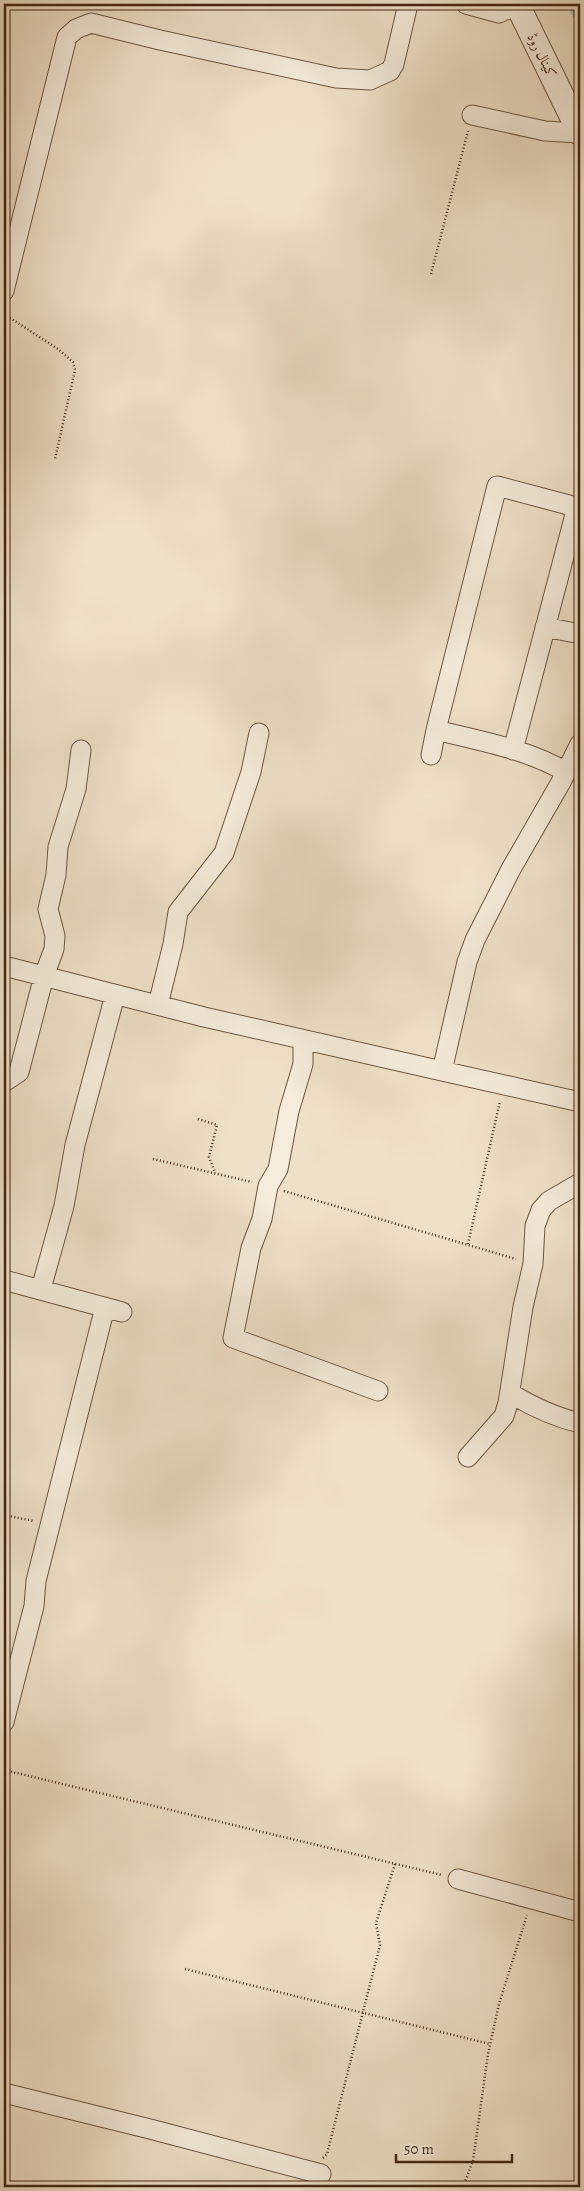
<svg xmlns="http://www.w3.org/2000/svg" width="584" height="2191" font-family="Alegreya,Amiri,serif">
<rect width="100%" height="100%" fill="#efe1c8"/>
<filter id="stains"><feTurbulence type="fractalNoise" baseFrequency=".004" numOctaves="4"/><feColorMatrix values="0 0 0 0 .2 0 0 0 0 .09 0 0 0 0 .02 0 0 0 .5 -.17"/></filter>
<radialGradient id="worn" r=".72"><stop offset=".6" stop-color="#630" stop-opacity="0"/><stop offset="1" stop-color="#630" stop-opacity=".3"/></radialGradient>
<g fill="none" stroke-linecap="round" stroke-linejoin="round">
<path stroke="#9abdb8" stroke-width="16" d="M576,4L580,13"/>
<defs>
<path id="minor" d="M466,4L499,13L517,5
M472,115L545,131L580,133
M4,291L67,37L76,29L91,23L160,40L336,78L370,80L390,71L394,64L408,4
M545,627L580,634
M436,730L497,486L580,508
M513,750L577,507
M431,755L436,730C480,741 527,749 566,772
M4,966L204,1017L442,1071L467,962L475,940L511,869L561,782L580,744
M158,1005L173,944L178,912L224,853L251,772L259,733
M303,1040V1064L289,1111L278,1169L268,1186L262,1219L251,1248L233,1338L378,1391
M442,1071L580,1102
M4,1082L19,1072L44,976L54,949L55,936L48,909L56,875L58,847L76,789L81,750
M4,1280L122,1312
M41,1289L64,1206L75,1145L115,995
M510,1393C533,1407 554,1417 580,1423
M468,1457L504,1416L508,1403L523,1307L533,1264L535,1226L541,1210L549,1201L580,1183
M4,1722L34,1606L36,1581L105,1307
M458,1879L580,1912
M4,2093L150,2129L321,2174"/>
<path id="tertiary" d="M517,4L580,133"/>
</defs>
<use href="#minor" stroke="#6d5640" stroke-width="21"/>
<use href="#tertiary" stroke="#6d5640" stroke-width="26"/>
<path stroke="#422713" stroke-width="2.5" stroke-dasharray="1 2.5" stroke-linecap="butt" d="M431,274L468,131
M4,314L58,349L73,362L75,370L55,459
M198,1119L217,1125L209,1157L215,1172
M153,1159L252,1182
M284,1191L516,1259
M468,1244L500,1101
M4,1515L34,1521
M4,1770L442,1875
M185,1969L490,2044
M323,2158L327,2154L380,1945L376,1923L395,1864
M463,2187L473,2161L488,2054L499,2004L527,1915"/>
<use href="#minor" stroke="#f5ecdb" stroke-width="19"/>
<use href="#tertiary" stroke="#f5ecdb" stroke-width="24"/>
</g>
<g text-anchor="middle" stroke-width="5" stroke-linejoin="round" paint-order="stroke">
<g font-size="14" fill="#422713" stroke="#f5ecdb">
<text transform="translate(542 55) rotate(63)" y="5">کینال روڈ</text>
</g>
</g>
<rect width="584" height="2191" fill="none" stroke="#efe1c8" stroke-width="20"/>
<rect x="5" y="5" width="574" height="2181" fill="none" stroke="#422713" stroke-width="2.5"/>
<rect x="10" y="10" width="564" height="2171" fill="none" stroke="#422713"/>
<path d="M396 2154v8h116v-8" fill="none" stroke="#422713" stroke-width="2.5"/>
<text x="404" y="2154" font-size="15" fill="#422713" stroke="#f5ecdb" stroke-width="4" paint-order="stroke">50 m</text>
<rect width="100%" height="100%" filter="url(#stains)"/>
<rect width="100%" height="100%" fill="url(#worn)"/>
</svg>
